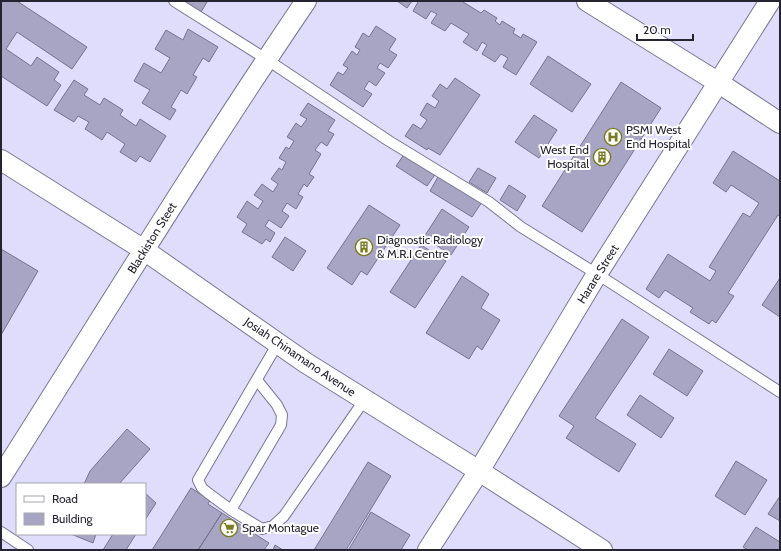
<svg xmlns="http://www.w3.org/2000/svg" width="781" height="551" font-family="Cabin,sans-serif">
<rect width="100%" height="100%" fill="#dfdcfc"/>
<path fill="#a8a4c3" stroke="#767390" d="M1,1H17L87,47L72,69L17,32L6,49L31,66L37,57L59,72L54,80L61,85L47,106L1,76Z
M183,1H205L207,2L201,12Z
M397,1H412L407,8Z
M415,1H464L463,2L481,13L484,10L497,18L495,21L500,25L502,21L515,29L513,33L521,38L523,34L537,42L516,75L503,67L508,58L501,54L495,62L482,54L487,45L482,42L477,51L463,42L469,34L451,23L445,31L431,23L437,14L431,11L426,19L413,11L418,2Z
M376,26L396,39L389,50L397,55L388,68L380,63L377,68L385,73L376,86L369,81L364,89L372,94L363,107L330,85L338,72L343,75L348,68L343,65L352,51L357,55L360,50L355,47L363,33L369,37Z
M188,29L218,47L209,62L203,58L193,75L197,77L187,94L181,90L171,107L176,110L170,120L142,103L150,90L134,81L144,63L161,73L170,58L155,49L166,30L183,40Z
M548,56L591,84L572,112L530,84Z
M455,78L480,95L440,155L428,148L427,150L405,136L413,124L421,129L427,120L420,115L427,103L435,108L439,101L432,96L440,84L447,89Z
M74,80L88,89L84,95L100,105L104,98L123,110L120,115L136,126L140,119L166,136L150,162L140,156L136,162L120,152L125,144L107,132L102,140L85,129L89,122L78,116L74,122L54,110Z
M621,82L661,108L582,232L542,206Z
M308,103L335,120L328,131L334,134L327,146L321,142L315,150L321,154L309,174L314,177L307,187L304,184L298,194L303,197L296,209L287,203L282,211L289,216L281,228L269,220L265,226L275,233L270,242L266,239L262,244L242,232L247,224L237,217L247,201L258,209L263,201L254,195L262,184L273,192L278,184L271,179L279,168L282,170L286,162L279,158L286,147L289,149L294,141L287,137L296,123L301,127L307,119L300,115Z
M534,115L557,130L539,158L515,142Z
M733,151L780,181V216L778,215L728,293L734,296L716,323L712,320L709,324L690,312L693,308L665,290L659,298L646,289L668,254L710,281L716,271L709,267L743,213L750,217L759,203L731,185L726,192L713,183Z
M405,153L436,173L427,186L396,166Z
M478,168L496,178L487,193L469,182Z
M439,175L482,202L472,217L430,191Z
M509,185L526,196L517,211L500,200Z
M369,205L400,225L367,275L361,271L352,285L327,268Z
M442,209L469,227L451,255L424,237Z
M285,237L306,251L293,271L272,257Z
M421,245L446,261L415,308L390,292Z
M1,249L38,271L1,335Z
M462,276L489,294L481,308L500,320L482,350L477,346L469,359L426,333Z
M780,278V317L762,305Z
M622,319L649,337L595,418L636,444L619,472L566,438L574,426L559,416Z
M669,349L703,371L687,396L653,374Z
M640,395L674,418L661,438L627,415Z
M127,429L150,449L119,484H84L90,471Z
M736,461L767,480L745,515L715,496Z
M368,462L391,476L346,550H314Z
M191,488L210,500L208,504L222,513L198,550H152Z
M145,493L156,503L145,520Z
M780,496V521L768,514Z
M371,512L410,535L401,550H352L349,549Z
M222,513L269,543L264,550H198Z
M756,527L780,542V550H748L743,547Z
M71,534H96L93,543Z
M113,534H136L126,550H103Z
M275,545L283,550H273Z"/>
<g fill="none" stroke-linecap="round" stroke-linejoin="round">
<defs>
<path id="lane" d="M174,1L266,59L389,141L489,202L521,227L597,274L780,392
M278,343L198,480L202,488L208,493L231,510L262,529L273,526L284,516L365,399
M231,510L281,425L282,415L277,405L257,380
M1,532L28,550"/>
<path id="street" d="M587,1L719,83L780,123
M1,160L144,250L306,363L479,471L602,550
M1,477C102,318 200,157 306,1
M428,550L479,471L597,274L770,1"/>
</defs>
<use href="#lane" stroke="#7a7794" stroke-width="12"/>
<use href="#street" stroke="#7a7794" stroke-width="22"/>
<use href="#lane" stroke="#fff" stroke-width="10"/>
<use href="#street" stroke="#fff" stroke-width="20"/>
</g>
<defs>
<symbol id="hospital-ring" viewBox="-11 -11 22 22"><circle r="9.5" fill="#fff" stroke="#7a7b24" stroke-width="1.5"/><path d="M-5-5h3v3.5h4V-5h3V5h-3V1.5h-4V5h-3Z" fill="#7a7b24"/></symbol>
<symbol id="building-ring" viewBox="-11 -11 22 22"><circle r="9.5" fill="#fff" stroke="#7a7b24" stroke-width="1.5"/><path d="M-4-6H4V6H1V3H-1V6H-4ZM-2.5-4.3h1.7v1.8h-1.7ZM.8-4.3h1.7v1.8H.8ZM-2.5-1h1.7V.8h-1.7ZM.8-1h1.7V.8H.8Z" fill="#7a7b24"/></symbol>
<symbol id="supermarket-ring" viewBox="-11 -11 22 22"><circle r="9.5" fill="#fff" stroke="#7a7b24" stroke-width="1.5"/><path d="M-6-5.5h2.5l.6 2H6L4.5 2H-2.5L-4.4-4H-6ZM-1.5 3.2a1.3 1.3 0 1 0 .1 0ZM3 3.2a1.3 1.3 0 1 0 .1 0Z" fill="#7a7b24"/></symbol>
</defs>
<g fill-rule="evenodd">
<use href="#hospital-ring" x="603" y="127" width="20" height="20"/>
<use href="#building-ring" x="592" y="147" width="20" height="20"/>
<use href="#building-ring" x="354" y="237" width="20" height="20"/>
<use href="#supermarket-ring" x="219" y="518" width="20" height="20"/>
</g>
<g text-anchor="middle" stroke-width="4" stroke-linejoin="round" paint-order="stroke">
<g font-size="12" fill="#262430" stroke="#fff" text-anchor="start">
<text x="626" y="134">PSMI West<tspan x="626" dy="14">End Hospital</tspan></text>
<text x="589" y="154" text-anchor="end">West End<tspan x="589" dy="14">Hospital</tspan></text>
<text x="377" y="244">Diagnostic Radiology<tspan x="377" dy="14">&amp; M.R.I Centre</tspan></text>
<text x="242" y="532">Spar Montague</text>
</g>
<g font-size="12" fill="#262430" stroke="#fff">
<text transform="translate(152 238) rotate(-58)" y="4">Blackiston Steet</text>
<text transform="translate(598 274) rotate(-58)" y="4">Harare Street</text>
<text transform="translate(300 357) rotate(34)" y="4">Josiah Chinamano Avenue</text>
</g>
</g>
<rect width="781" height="551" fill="none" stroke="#262430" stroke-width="4"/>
<rect x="16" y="483" width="130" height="52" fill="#ffffff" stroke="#a8a7ac"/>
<rect x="24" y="496" width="20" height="6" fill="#ffffff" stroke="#a8a7ac"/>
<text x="52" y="503" font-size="12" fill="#262430">Road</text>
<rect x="24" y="513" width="20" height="12" fill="#a8a4c3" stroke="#a8a7ac"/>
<text x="52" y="523" font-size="12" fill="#262430">Building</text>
<path d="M637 34v6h56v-6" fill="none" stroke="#262430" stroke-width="2"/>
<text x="643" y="34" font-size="12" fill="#262430" stroke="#ffffff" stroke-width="3" paint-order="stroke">20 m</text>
</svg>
